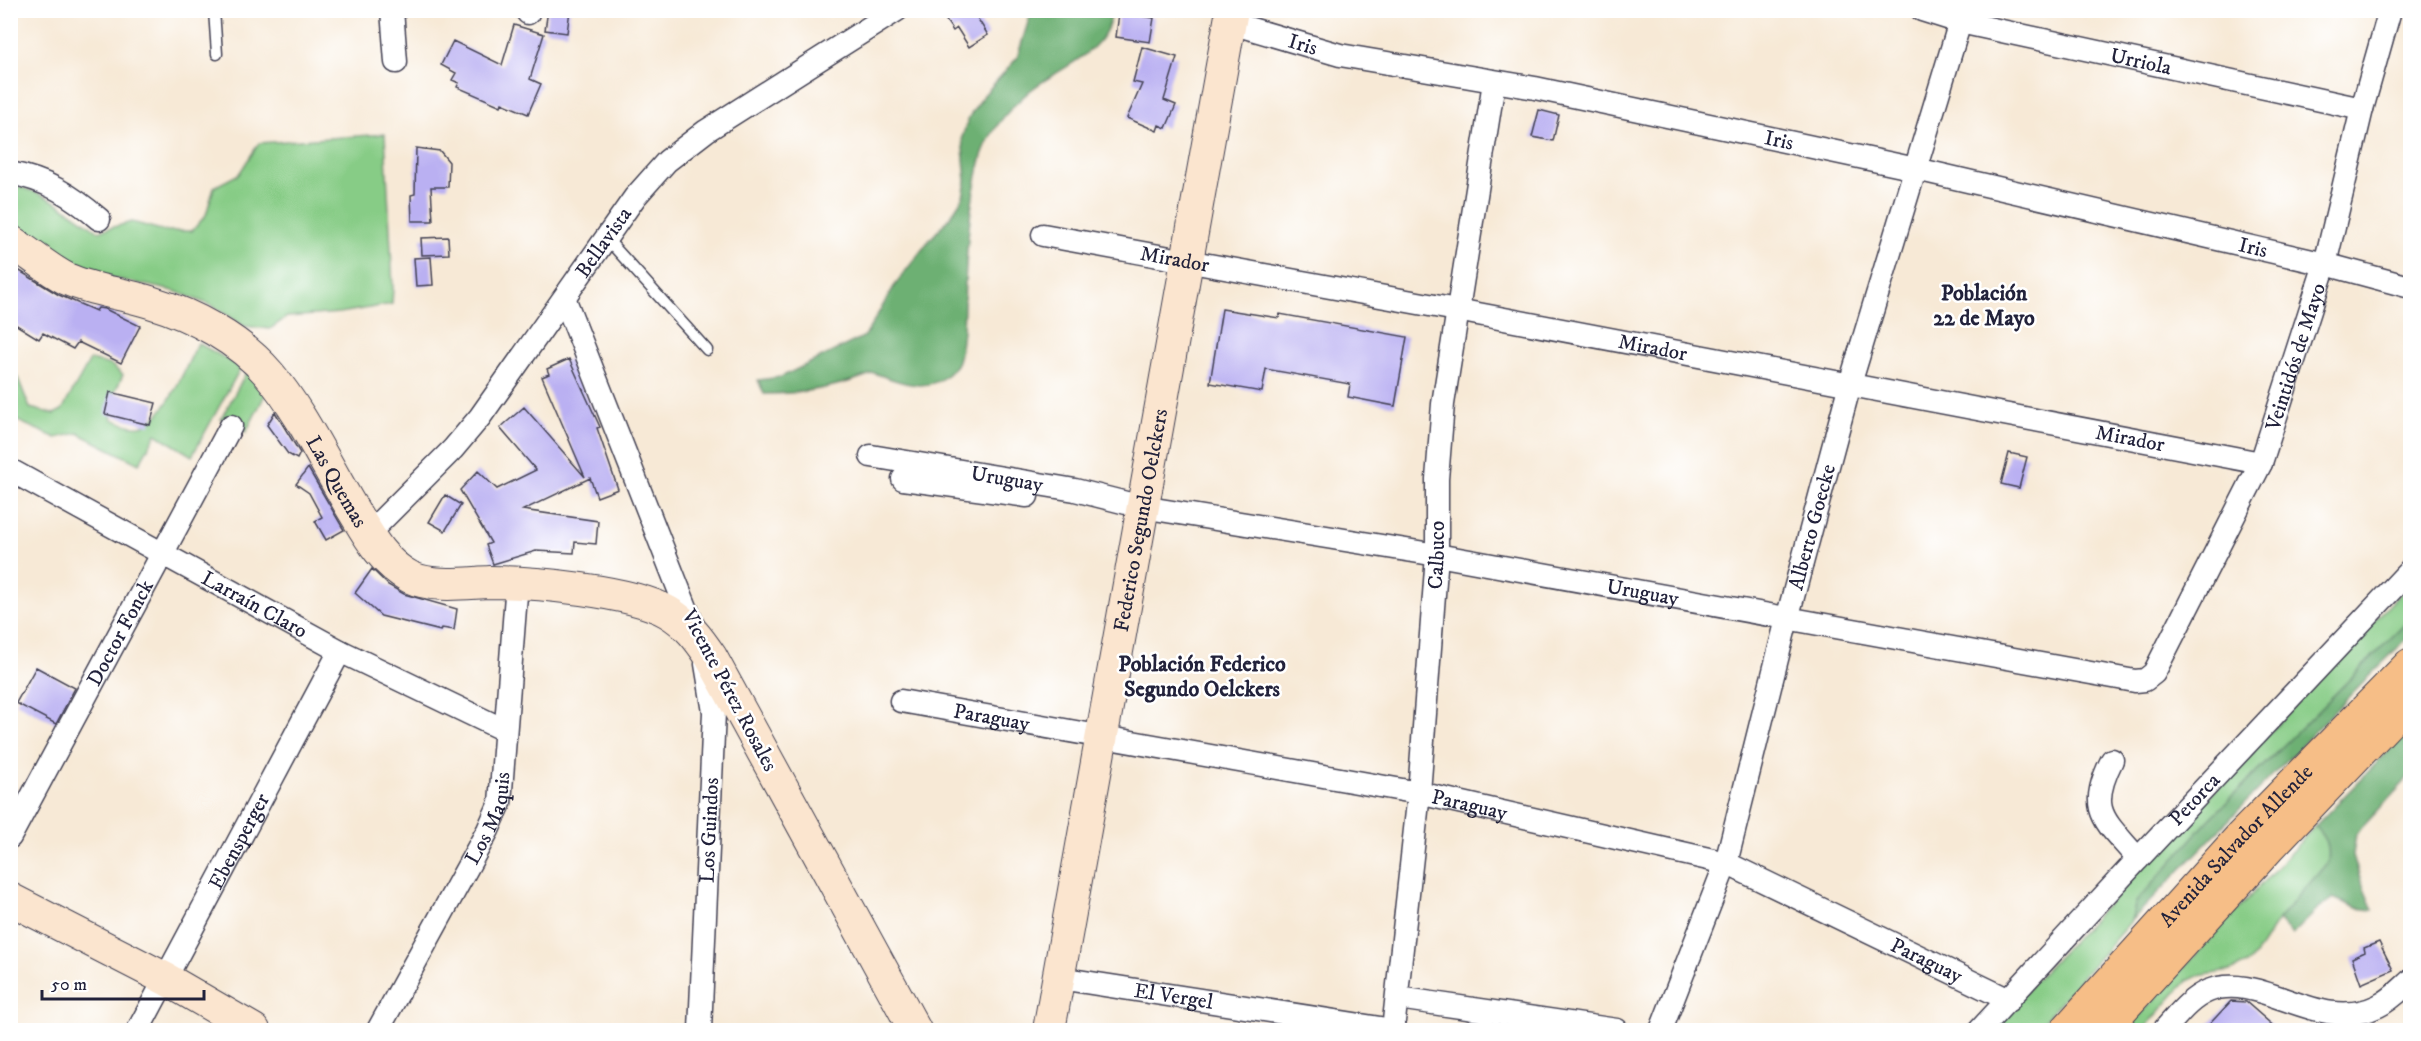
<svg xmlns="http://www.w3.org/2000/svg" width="2421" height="1041" font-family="'IM FELL DW Pica',serif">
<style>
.green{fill:#87cc86;stroke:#547760;stroke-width:1.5}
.forest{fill:#6db073;stroke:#486957;stroke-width:1.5}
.building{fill:#bab0f2}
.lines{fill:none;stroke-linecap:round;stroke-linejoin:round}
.service-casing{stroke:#424052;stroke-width:13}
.minor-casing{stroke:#424052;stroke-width:25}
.secondary-casing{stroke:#424052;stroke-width:34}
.trunk-casing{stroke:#424052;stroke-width:35}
.service{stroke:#fff;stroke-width:10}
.minor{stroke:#fff;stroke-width:22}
.secondary{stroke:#fbe5cf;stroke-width:32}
.trunk{stroke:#f6be87;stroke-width:33}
.labels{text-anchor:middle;stroke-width:5;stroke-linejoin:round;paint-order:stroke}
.street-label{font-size:21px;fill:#22223b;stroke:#fff}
.neighbourhood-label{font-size:22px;font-weight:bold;fill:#22223b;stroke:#fff}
</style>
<rect width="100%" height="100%" fill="#fff"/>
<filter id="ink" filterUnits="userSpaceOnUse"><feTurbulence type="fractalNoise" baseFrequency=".0167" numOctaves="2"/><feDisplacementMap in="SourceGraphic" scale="12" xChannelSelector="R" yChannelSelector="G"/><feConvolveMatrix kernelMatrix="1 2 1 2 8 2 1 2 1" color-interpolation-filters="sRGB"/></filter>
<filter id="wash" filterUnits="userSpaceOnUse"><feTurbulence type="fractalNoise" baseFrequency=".008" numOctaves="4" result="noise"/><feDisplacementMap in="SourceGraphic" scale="24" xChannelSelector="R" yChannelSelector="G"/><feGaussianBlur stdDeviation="1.35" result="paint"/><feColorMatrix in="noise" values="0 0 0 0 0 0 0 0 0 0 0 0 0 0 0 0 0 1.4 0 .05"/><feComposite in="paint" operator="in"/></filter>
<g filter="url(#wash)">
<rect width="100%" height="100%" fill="#f7e9d6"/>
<!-- green -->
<path class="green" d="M385 134 393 288 392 304 340 313 287 317 270 329 244 326 213 306 174 291 93 274 54 253 11 223 10 185C45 191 70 211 98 231L132 222 165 231H192L206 215 214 187 239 174 259 143Z
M198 343 241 367 192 456 156 434 139 464 78 433 56 438 11 418 10 376H17L30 408 54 414 62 410 90 360 111 365 123 375 108 407 112 419C120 422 132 428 140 426 166 421 186 365 198 343Z
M246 373H250L266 393 246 432 221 419Z
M2410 583V619L2208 821 2136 902 2131 921 2036 1030H1989Z
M2315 826C2327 838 2330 845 2328 862L2278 920 2250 963 2230 971 2198 976 2187 981 2143 1030H2126Z"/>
<!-- forest -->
<path class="forest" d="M1034 11H1112C1108 53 1060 67 1031 90 1008 109 987 133 980 163 970 202 967 244 965 284 963 310 965 336 958 361 956 367 948 374 943 378 923 393 894 380 874 373 839 387 801 394 764 394L758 380 781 377 865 336 895 285 927 243 950 217 963 197 966 181 962 137 969 117 984 95 1017 58 1029 19Z
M2410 619V636L2359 686 2131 921 2136 902 2208 821Z
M2410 729V776L2356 834 2353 855 2360 879 2373 910 2357 908 2333 898 2314 913 2292 935 2278 920 2328 862C2330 845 2327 838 2315 826Z"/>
<g id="blocks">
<!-- building -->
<path class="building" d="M548 10H570L567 33 545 30Z
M939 10H985L976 16 988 35 969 47 957 28 953 31Z
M1119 13 1154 18 1150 42 1116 37Z
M514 25 544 34 530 79 541 84 528 114 502 103 501 106 457 87 459 83 452 80 456 73 441 65 453 41 502 65Z
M1142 47 1177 57 1164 100 1176 105 1166 128 1159 125 1157 131 1127 118 1142 84 1133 82Z
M1539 110 1559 115 1553 141 1532 137Z
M416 148 440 151 449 162 448 187H431L433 221H412L411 195 415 194Z
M448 237 449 254 422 255 421 238Z
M431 257 433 285 416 286 414 258Z
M10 265 59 295 96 311 98 308 105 309 140 326 121 363 78 342 73 349 43 333 39 339 10 321Z
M1222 309 1279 318 1280 314 1407 337 1395 406 1348 397 1350 384 1266 369 1262 392 1210 383Z
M569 359 600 427 597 428 618 489 597 497 590 478 523 510 598 521 596 544 575 542 574 553 536 551 493 564 486 545 491 543 460 490 478 471 497 489 536 470 500 428 524 407 585 477 542 377 549 374 547 369Z
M110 392 156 403 150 425 105 414Z
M275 412 300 453 297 459 288 454 267 425Z
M2009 453 2027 457 2019 488 2001 484Z
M308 468 344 530 326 540 315 521 322 517 309 493 296 484Z
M445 495 461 505 445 531 429 522Z
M372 569 388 585 404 594 457 609 454 630 442 628 441 631 381 616 355 593Z
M36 667 75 688 56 724 16 703Z
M2379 942 2393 970 2361 984 2352 958 2365 952 2364 948Z
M2231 1001 2246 1002 2278 1030H2204Z"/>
</g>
</g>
<g filter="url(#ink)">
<use href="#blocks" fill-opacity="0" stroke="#424052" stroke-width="1.5"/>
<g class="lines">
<defs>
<path id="service" d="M214 10 217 54
M607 239 707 350"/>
<g id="minor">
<path d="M392 10 396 62"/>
<path id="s1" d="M1922 10 1960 22 2362 109"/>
<path d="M528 13V10"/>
<path id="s2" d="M1231 23 1340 55 1535 88 1916 169 2325 264 2410 287"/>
<path d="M10 173C47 180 71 195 99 219"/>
<path id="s3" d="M1043 235 1457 310 2261 463"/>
<path d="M565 300 696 633"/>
<path id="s4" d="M871 456 1075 490 1142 507 1437 555 2135 681 2145 680 2154 673 2261 463 2325 264 2362 109 2390 10"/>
<path id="s5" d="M10 470 340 651 504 730"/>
<path d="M903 479 1027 496"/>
<path id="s6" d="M368 534 453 449 480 417 635 197 667 161 706 131 897 10"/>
<path id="s7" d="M901 701 1419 793 1726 863 2009 1000"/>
<path d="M2112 760C2086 812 2105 820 2138 859"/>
<path id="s8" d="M10 837 231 426"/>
<path id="s9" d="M1059 978 1393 1030"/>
<path d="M1398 998 1617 1030"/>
<path id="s10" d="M138 1030 340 651"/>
<path id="s11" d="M378 1030 488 830 500 803 517 582"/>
<path id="s12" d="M700 1030 714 712 706 664"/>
<path id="s13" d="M1393 1030 1419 793 1437 555V479L1443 404 1494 82"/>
<path id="s14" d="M1661 1030 1726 863 1787 619 1850 384 1960 22"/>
<path id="s15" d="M1980 1030 2138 859 2410 570"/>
<path d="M2164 1030C2177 1016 2189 999 2208 991 2261 970 2318 1035 2378 1006 2391 1000 2400 990 2410 981"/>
</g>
<g id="secondary">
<path id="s16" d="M10 241C30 253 47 269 67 279 94 291 122 293 150 302 193 315 239 339 269 374 300 410 325 463 350 505 366 531 381 562 410 577 433 588 465 583 490 582 533 582 633 591 668 612 687 623 699 639 711 657L915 1030"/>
<path d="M10 899 166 979 254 1030"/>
<path id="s17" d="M1049 1030 1232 10"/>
</g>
<g id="trunk">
<path id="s18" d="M2067 1030 2242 836 2410 665"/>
<path d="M2102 1030 2269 847 2410 699"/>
</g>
</defs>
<!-- service casing -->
<use href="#service" class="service-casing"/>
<!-- minor casing -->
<use href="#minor" class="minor-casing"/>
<!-- secondary casing -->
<use href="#secondary" class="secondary-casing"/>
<!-- trunk casing -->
<use href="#trunk" class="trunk-casing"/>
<!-- service -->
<use href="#service" class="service"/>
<!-- minor -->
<use href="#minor" class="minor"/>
<!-- secondary -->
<use href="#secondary" class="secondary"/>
<!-- trunk -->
<use href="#trunk" class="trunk"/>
</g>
</g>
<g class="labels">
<!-- street labels -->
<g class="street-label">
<text dy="7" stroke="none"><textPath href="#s2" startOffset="75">Iris</textPath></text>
<text dy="7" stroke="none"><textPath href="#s1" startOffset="225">Urriola</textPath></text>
<text dy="7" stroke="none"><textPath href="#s2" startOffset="561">Iris</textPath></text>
<text dy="7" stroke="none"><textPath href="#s6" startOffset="376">Bellavista</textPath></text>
<text dy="7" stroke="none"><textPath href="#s2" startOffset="1047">Iris</textPath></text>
<text dy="7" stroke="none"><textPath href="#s3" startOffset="134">Mirador</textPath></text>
<text dy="7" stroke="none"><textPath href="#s3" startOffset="620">Mirador</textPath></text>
<text dy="7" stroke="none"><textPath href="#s4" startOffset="1653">Veintidós de Mayo</textPath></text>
<text dy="7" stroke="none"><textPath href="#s3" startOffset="1106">Mirador</textPath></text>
<text dy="7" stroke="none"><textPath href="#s4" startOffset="138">Uruguay</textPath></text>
<text dy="7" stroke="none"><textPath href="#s16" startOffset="423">Las Quemas</textPath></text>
<text dy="7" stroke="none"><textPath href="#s17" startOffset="518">Federico Segundo Oelckers</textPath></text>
<text dy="7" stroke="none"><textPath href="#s14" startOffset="526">Alberto Goecke</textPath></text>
<text dy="7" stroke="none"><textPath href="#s13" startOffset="477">Calbuco</textPath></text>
<text dy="7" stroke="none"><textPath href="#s4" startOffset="784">Uruguay</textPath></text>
<text dy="7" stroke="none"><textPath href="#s5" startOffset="279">Larraín Claro</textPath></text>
<text dy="7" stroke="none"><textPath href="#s8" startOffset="232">Doctor Fonck</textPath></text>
<text transform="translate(730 690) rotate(62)" y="7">Vicente Pérez Rosales</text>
<text dy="7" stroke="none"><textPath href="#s7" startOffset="92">Paraguay</textPath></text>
<text dy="7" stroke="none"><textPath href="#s15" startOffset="315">Petorca</textPath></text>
<text dy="7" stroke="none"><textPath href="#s7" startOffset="578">Paraguay</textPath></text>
<text dy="7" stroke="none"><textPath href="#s11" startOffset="240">Los Maquis</textPath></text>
<text dy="7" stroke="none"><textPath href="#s12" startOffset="200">Los Guindos</textPath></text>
<text dy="7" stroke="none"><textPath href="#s10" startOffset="214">Ebensperger</textPath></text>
<text dy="7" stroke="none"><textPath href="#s18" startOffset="250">Avenida Salvador Allende</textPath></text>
<text dy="7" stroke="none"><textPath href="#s7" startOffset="1064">Paraguay</textPath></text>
<text dy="7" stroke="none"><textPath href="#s9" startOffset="116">El Vergel</textPath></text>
</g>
<!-- neighbourhood labels -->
<g class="neighbourhood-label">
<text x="1984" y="300">Población<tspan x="1984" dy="25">22 de Mayo</tspan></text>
<text x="1202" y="671">Población Federico<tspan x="1202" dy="25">Segundo Oelckers</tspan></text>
</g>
</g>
<!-- margin -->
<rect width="2421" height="1041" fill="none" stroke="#fff" stroke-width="36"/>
<!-- scale -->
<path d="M42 990v9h162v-9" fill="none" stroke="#22223b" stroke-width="3"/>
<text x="51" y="990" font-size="18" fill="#22223b" stroke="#ffffff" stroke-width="4.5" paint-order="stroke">50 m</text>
</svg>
